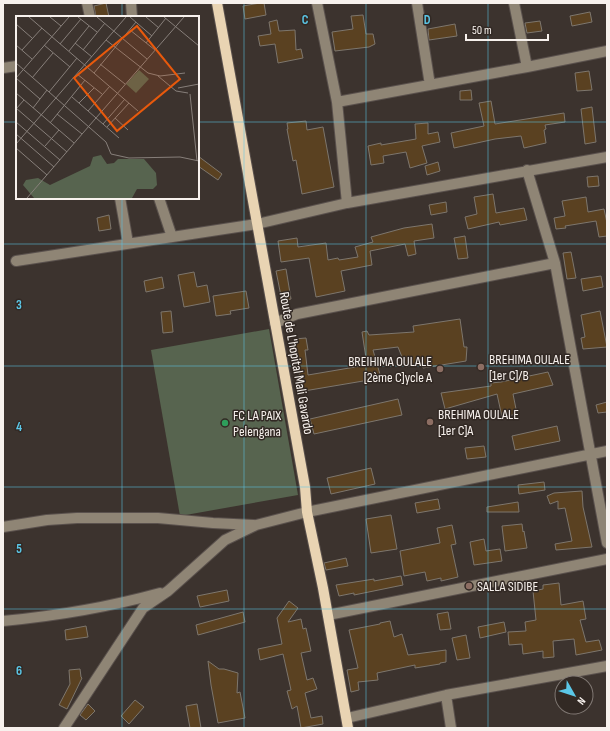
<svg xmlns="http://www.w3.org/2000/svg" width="610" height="731" font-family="'Sofia Sans Condensed',sans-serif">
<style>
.green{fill:#57644f}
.building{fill:#5a4121;stroke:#7d766d}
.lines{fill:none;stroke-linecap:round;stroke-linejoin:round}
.minor-casing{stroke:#5a514d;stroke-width:12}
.major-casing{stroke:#5a514d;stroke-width:12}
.minor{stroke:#8f8575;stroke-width:10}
.major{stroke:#e9d4b3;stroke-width:10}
.grid{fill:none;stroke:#5bc7e7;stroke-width:1;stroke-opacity:0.55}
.education-dot{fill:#8d6e63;stroke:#322924;stroke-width:1.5}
.leisure-dot{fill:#2e9e5b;stroke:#322924;stroke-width:1.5}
.labels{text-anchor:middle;stroke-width:3;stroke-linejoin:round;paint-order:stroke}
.poi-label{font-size:14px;fill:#f7f1ed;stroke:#322924;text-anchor:start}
.street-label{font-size:14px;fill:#f7f1ed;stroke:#322924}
.inset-road{fill:none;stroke:#877f7a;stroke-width:1}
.view{fill:#e8590c;fill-opacity:0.15;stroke:#e8590c;stroke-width:2}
.inset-edge{fill:none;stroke:#f7f1ed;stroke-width:2}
.grid-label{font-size:13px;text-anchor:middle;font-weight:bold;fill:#5bc7e7;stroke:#322924;stroke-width:3;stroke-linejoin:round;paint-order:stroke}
</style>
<rect width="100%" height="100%" fill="#3c332e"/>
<!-- green -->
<path class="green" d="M269 329 298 495 180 516 151 350Z"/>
<!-- building -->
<path class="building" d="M106 3 109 17H96L94 6Z
M260 3H264L266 15 245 19 243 6Z
M590 12 592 22 572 26 570 16Z
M363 15 366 34H373L375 44 369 47 335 51 332 32 353 29 351 16Z
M277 20 279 31 295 30 296 50 301 49 303 58 278 63 275 44 260 46 258 36 271 34 269 22Z
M540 21 542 31 527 33 525 23Z
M455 24 457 36 429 40 428 29Z
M589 71 592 90 577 91 575 73Z
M471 90 472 100H460V91Z
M491 101 495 124 564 113 565 122 545 125 546 129 544 130 546 143 524 148 521 136 495 139 454 148 451 133 484 126 479 103Z
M592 107 596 142 585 144 581 109Z
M306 121 307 130 323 127 334 187 302 194 296 160 293 161 287 129H288L287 123Z
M428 123V134L438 132 440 142 422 146 427 163 410 168 406 152 383 156 384 163 371 165 368 146 381 143V145L416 139 415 124Z
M198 156 222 174 218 180 198 166Z
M438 162 440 171 427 175 425 166Z
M598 176 599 186 588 187 587 177Z
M493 194 496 213 524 208 527 220 500 225 499 222 468 229 465 217 477 214 474 197Z
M586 197 588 212 604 209 607 223V236L599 237 596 221 565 226 566 228 556 229 554 218 565 216 562 201Z
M446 202 447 212 431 215 429 205Z
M109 215 111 229 99 231 97 218Z
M432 224 434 238 414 241 416 254 408 256 405 244 370 251 372 265 341 271 345 291 316 297 309 258 281 262 278 241 297 238 298 247 326 243 328 260 338 258 339 260 358 257 355 247 373 242 371 237 404 228Z
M465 236 468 258 458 259 454 238Z
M571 252 576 278 567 279 563 253Z
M286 269 291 299 282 301 276 271Z
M194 272 197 287 207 285 210 302 184 307 178 275Z
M601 276 603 287 583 291 581 279Z
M162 277 164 288 146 292 144 281Z
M246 291 249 308 230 311 231 314 216 316 213 296Z
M171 311 173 332 163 333 161 312Z
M600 311 607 347 583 349 581 338 585 337 581 315Z
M460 319 464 347H467L466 361 423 368 422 362 406 367 398 347 373 350 381 378 304 391 300 379 294 339 306 338 308 350H305L308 375 367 365 362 332 367 331 369 335 414 332 413 326Z
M548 372 553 385 513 394 517 414 502 417 497 394 445 409 441 393 491 386V383L501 382Z
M398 399 402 415 314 434 310 419Z
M607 402V412L598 413 596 405Z
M557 426 560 441 515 450 512 436Z
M484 446 486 457 467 459 465 448Z
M371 468 375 484 331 494 327 478Z
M544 482 545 490 519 494 518 485Z
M582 491 583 507 592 547 556 550 555 544 572 541 565 508 558 509V501L550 504 547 496 554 493Z
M438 499 440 509 417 513 415 503Z
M518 502 519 512H487V507Z
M391 515 397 549 371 553 366 519Z
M522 524 523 532 524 531 527 548 505 551 502 526Z
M452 525 456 544 451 545 458 577 441 581V578L427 581 425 572 404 576 400 551 440 543 437 528Z
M484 539 486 551 500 549 502 561 474 565 470 542Z
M346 558 348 566 326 570 324 563Z
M401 576 403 585 354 595V593L339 596 336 585 374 579V581Z
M559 583 561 605 583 601 586 619 580 620 586 642 599 640 602 650 576 655 574 639 553 641 554 657 543 658V651L523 654 522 644 509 645 508 632 526 631 525 622 536 620 533 591 543 589V585Z
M227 590 229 601 200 607 197 596Z
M289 601 298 608 288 622 301 619 303 629 306 628 311 651 301 653 307 680 313 678 317 689 305 693 311 718 322 716 323 724 301 728 297 706 292 709 287 691 291 690 283 654 260 660 258 649 282 644 277 618Z
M243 612 245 622 198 635 196 625Z
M448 612 451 629 440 630 437 614Z
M390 621 394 637 402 634 408 655 446 650V662L440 663V664L415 668V665L377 673 378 680 358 682 359 690 351 692 347 670 358 668 349 630 380 624V623Z
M504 622 506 632 480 638 478 627Z
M86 626 88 637 66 640 65 630Z
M466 635 470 658 457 660 452 638Z
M208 661 219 669H224L238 673 237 693 240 692 245 718 218 723 211 685Z
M80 669 81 677 82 678 67 709 59 705 70 684 69 670Z
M135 700 144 707 129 724 121 716Z
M88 704 95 711 86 720 80 715Z
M197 704 201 728H190L186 706Z"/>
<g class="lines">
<defs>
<path id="minor" d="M87 3 90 17
M131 3 132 17
M317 3 337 102 347 203
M417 3 430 85
M514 3 527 67
M3 68 17 66
M337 102 527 67 607 51
M527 170 555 263 607 543
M120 198 128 243
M159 198 172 237
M16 261 257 224 347 203 607 157
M275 323 297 314 555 263
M3 527 47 520 77 518H158L213 523 254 525
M328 615 607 559
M3 621C56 616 109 607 160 593
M446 695 451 728
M347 718 446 695 607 666
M64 728 143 608 168 591 225 540 256 525 307 512 607 451"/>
<path id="major" d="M217 3 305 487 307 512 323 588 348 728"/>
</defs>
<!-- minor casing -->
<use href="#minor" class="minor-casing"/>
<!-- major casing -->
<use href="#major" class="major-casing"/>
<!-- minor -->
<use href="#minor" class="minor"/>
<!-- major -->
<use href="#major" class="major"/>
</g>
<!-- grid -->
<path class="grid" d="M122 3V17M244 3V728M366 3V728M488 3V728M3 122H17M198 122H607M122 198V728M3 244H607M3 366H607M3 487H607M3 609H607"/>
<!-- markers -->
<g class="education-dot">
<circle cx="481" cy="367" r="4"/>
<circle cx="440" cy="369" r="4"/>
<circle cx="430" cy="422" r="4"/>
<circle cx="469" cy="586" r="4"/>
</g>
<circle class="leisure-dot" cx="225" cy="423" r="4"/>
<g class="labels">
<!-- poi labels -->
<g class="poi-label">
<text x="489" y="364">BREHIMA OULALE<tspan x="489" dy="16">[1er C]/B</tspan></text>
<text x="432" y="366" text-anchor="end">BREIHIMA OULALE<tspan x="432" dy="16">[2ème C]ycle A</tspan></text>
<text x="438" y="419">BREHIMA OULALE<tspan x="438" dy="16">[1er C]A</tspan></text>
<text x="233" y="420">FC LA PAIX<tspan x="233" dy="16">Pelengana</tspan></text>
<text x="477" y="591">SALLA SIDIBE</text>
</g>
<!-- street labels -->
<g class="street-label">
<text transform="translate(297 363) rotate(80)" y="5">Route de L'hopital Mali Gavardo</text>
</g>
</g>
<!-- overview -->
<g transform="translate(16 16)">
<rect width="183" height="183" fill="#3c332e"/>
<path d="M123 54 133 63 120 77 110 68ZM85 139 91 148 98 147 102 143H128L140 157 141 169 137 173H121L116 182H18L7 169 10 164 22 162 34 169 74 150 77 141Z" fill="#57644f"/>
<path class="inset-road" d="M13 1 122 95M34 1 45 10M62 1 81 16M81 1 131 43M114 1 136 20M130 1 143 12M148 1 183 30M0 8 16 22M114 14 139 34M90 24 132 57 144 60 169 57M59 27 76 41M130 27 150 2M44 28 65 3M0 29 16 43M28 29 54 51M6 34 26 12M67 34 89 7M53 35 73 10M0 47 90 126 95 138 113 142 164 141 183 145M84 48 109 68M78 57 120 6M61 58 86 78M142 60 160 75 172 77M0 62 53 1M0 62 24 83M16 62 37 37M162 72 183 68M33 76 61 42M0 77 58 127M174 78 181 145M56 81 103 122M63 87 78 72M0 92 51 136M17 92 31 74M0 93 8 84M72 95 94 70M41 98 66 118M99 102 112 114M0 106 44 144M34 107 69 64M87 108 109 83M73 110 168 1M91 111 113 87M0 118 38 151M0 128 110 1M29 130 43 114M0 132 31 159M11 182 73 110"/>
<path class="view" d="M121 10 164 63 101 115 58 62Z"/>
<rect width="183" height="183" class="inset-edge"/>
</g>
<g class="grid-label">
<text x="305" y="24">C</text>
<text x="427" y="24">D</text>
<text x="19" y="309">3</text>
<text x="19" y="431">4</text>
<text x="19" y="553">5</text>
<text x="19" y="675">6</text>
</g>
<!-- border -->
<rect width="610" height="731" fill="none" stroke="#f7f1ed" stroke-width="8"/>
<!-- north arrow -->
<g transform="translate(574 695) rotate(129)"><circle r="19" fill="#322924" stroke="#817974"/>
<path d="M0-3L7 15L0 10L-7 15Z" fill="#5bc7e7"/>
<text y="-6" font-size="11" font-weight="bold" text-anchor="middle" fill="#f7f1ed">N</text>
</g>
<!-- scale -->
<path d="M466 34v6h82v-6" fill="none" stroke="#f7f1ed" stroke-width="2"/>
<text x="472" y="34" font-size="12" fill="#f7f1ed" stroke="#322924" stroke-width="3" paint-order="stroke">50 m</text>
</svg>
